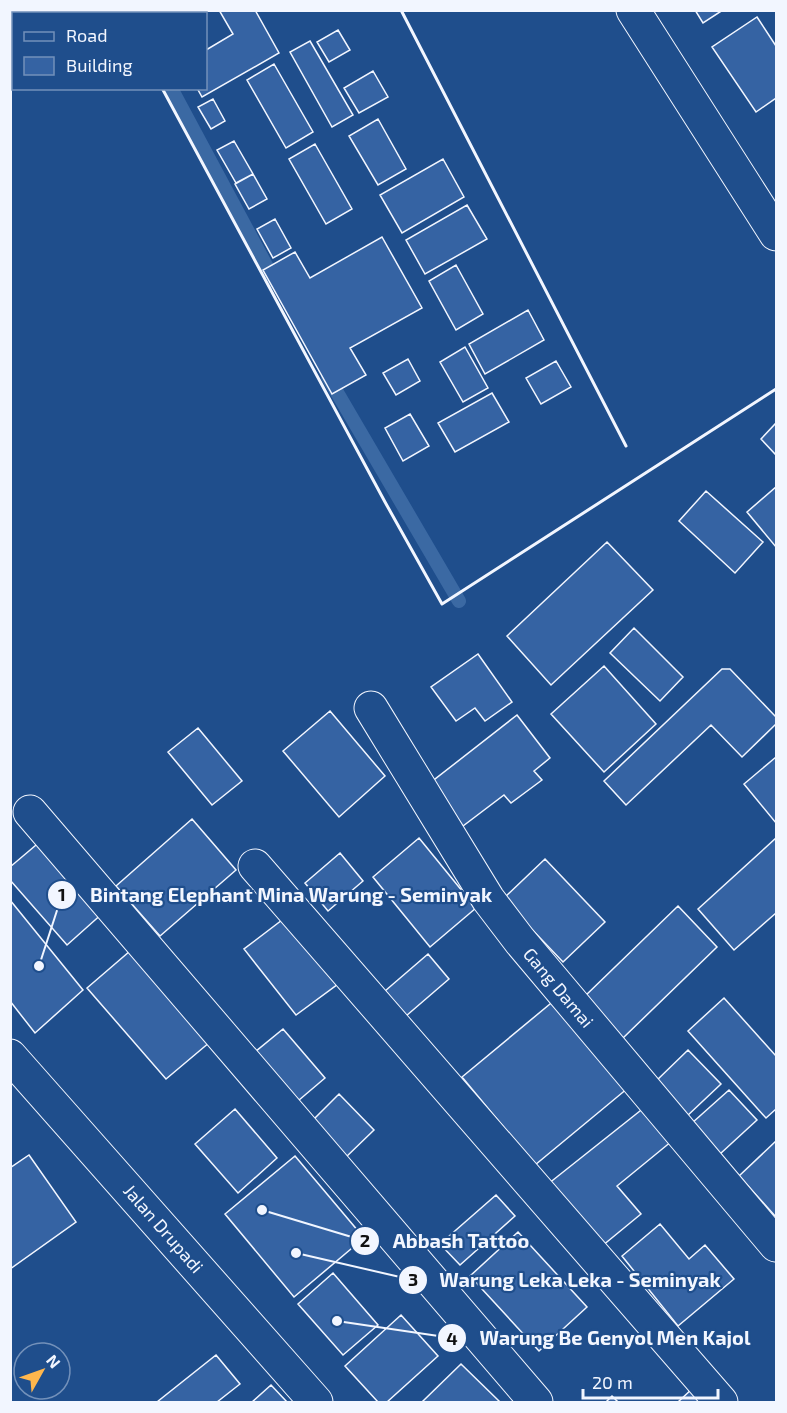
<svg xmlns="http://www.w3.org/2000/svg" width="787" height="1413" font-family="'Exo 2',sans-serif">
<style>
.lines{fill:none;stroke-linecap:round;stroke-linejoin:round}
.stream{stroke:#3b69a3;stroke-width:14}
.building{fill:#3563a3;stroke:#f2f6ff;stroke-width:1.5}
.minor-casing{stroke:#f2f6ff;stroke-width:35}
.minor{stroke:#1f4e8c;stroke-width:33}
.wall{stroke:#f2f6ff;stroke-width:3}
.labels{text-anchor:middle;stroke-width:4.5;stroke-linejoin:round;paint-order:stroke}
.street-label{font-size:18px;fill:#f2f6ff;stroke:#1f4e8c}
.leader{fill:none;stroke:#f2f6ff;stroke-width:2}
.callout-dot{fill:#f2f6ff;stroke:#1f4e8c;stroke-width:2}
.mark-label{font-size:18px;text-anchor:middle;font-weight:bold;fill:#111}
.callout-label{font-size:20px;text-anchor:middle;font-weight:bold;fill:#f2f6ff;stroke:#1f4e8c;stroke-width:4.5;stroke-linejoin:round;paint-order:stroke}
</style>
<rect width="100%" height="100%" fill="#1f4e8c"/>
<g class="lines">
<!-- stream -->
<path class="stream" d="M129 10 130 14
M171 88 275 282
M328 377 459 601"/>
</g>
<!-- building -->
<path class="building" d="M219 10H255L279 53 202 97 197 88H206V50L233 34Z
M695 10H723L703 23Z
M757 17 776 46V98L756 112 712 47Z
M338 30 350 50 329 62 317 42Z
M310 41 353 115 332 127 290 52Z
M274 64 313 132 286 148 247 80Z
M373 71 388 97 359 113 344 88Z
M213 99 225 121 211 129 198 107Z
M378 119 406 169 378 185 349 136Z
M234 141 253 174 236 183 217 150Z
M315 144 352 209 326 224 289 159Z
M443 159 464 197 402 233 380 195Z
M253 174 267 199 249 209 235 184Z
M467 205 487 239 425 274 406 240Z
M275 219 291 248 273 258 257 229Z
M382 237 422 308 350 348 366 375 332 394 263 270 295 252 310 278Z
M456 265 483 314 456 330 429 281Z
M528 310 544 340 485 374 469 344Z
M465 347 488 388 463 402 440 362Z
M408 359 420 381 396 395 383 373Z
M556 361 571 387 541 404 526 378Z
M492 393 509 422 455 452 438 423Z
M410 414 429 446 403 461 385 428Z
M776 423V455L761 439Z
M776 487V547L747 512Z
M706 491 763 542 735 573 679 521Z
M607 542 653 590 551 685 507 636Z
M634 628 683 677 660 701 610 653Z
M478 654 512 702 485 721 475 708 456 721 431 687Z
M604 666 656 724 604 772 551 714Z
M722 669H730L776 717V724L742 757 711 725 626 805 604 781Z
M330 711 385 776 339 817 283 751Z
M517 715 550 758 534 771 542 780 511 803 504 795 463 826 430 783Z
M198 728 242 781 212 805 168 752Z
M776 757V823L744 784Z
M192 819 236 870 160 936 116 886Z
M419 838 476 908 430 947 373 877Z
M776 838V913L734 950 698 909Z
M42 840 104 912 67 945 10 880V867Z
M340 853 363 881 328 911 305 883Z
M545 859 605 922 563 962 503 899Z
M10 900 83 990 35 1033 10 1001Z
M678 906 717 947 623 1038 583 998Z
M286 917 338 984 296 1015 244 949Z
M130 951 210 1042 166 1079 87 988Z
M428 954 449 979 406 1016 385 991Z
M724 998 776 1056V1109L766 1118 688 1031Z
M556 999 628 1088 535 1165 462 1077Z
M283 1029 325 1078 292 1106 250 1056Z
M688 1050 721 1084 686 1117 654 1083Z
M729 1090 757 1120 720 1154 692 1123Z
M339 1094 374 1130 344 1159 310 1123Z
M645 1107 672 1141 617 1186 641 1214 602 1246 548 1184Z
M235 1109 277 1158 238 1193 195 1144Z
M776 1141V1217L739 1176Z
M29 1155 76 1222 10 1269V1168Z
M295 1156 364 1238 294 1297 225 1214Z
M496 1195 515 1216 460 1265 440 1244Z
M660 1224 689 1259 705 1245 734 1279 678 1326 622 1256Z
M518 1232 587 1307 539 1351 470 1276Z
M333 1273 378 1325 343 1355 298 1304Z
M401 1315 438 1356 387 1402H378L345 1366Z
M216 1355 240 1384 217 1402H157Z
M461 1364 500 1402H422Z
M271 1385 287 1402H252Z
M693 1388 707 1402H678Z
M612 1396 618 1402H606Z"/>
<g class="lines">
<defs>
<path id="minor" d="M633 10 776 234
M371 708 488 899 520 941 776 1245
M30 812 536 1402
M255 866 721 1402
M10 1056 316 1402"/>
</defs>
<!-- minor casing -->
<use href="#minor" class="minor-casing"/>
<!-- minor -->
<use href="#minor" class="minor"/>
<!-- wall -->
<path class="wall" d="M401 10 626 446
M182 14 186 10
M162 88 385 502 442 604 776 389"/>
</g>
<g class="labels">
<!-- street labels -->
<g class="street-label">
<text transform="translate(558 988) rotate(50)" y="6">Gang Damai</text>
<text transform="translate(163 1229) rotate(49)" y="6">Jalan Drupadi</text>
</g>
</g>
<!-- callouts -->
<path class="leader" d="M39 966L62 895M262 1210L365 1241M296 1253L413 1280M337 1321L452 1338"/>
<g class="callout-dot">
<circle cx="39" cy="966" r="6"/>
<circle cx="262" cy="1210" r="6"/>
<circle cx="296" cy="1253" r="6"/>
<circle cx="337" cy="1321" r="6"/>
<circle cx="62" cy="895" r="15"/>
<circle cx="365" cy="1241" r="15"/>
<circle cx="413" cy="1280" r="15"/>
<circle cx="452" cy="1338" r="15"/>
</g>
<g class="mark-label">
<text x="62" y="901">1</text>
<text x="365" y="1247">2</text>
<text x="413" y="1286">3</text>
<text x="452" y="1345">4</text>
</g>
<g class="callout-label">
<text x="291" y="902">Bintang Elephant Mina Warung - Seminyak</text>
<text x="461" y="1248">Abbash Tattoo</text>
<text x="580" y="1287">Warung Leka Leka - Seminyak</text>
<text x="615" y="1345">Warung Be Genyol Men Kajol</text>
</g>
<!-- border -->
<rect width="787" height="1413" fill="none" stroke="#f2f6ff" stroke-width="24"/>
<!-- legend -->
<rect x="12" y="12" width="195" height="78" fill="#1f4e8c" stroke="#7391ba" stroke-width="1.5"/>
<rect x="24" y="32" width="30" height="9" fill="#1f4e8c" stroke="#7391ba" stroke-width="1.5"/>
<text x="66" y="42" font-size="18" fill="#f2f6ff">Road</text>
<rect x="24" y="57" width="30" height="18" fill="#3563a3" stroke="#7391ba" stroke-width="1.5"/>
<text x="66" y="72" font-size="18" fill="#f2f6ff">Building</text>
<!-- north arrow -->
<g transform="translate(42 1371) rotate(50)"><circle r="28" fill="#1f4e8c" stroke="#7391ba" stroke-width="1.5"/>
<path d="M0-4.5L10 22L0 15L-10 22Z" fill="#ffb74d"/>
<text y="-9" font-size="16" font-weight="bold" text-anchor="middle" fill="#f2f6ff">N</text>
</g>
<!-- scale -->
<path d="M583 1389v9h135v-9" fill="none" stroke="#f2f6ff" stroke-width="3"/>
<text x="592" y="1389" font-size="18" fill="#f2f6ff" stroke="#1f4e8c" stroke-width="4.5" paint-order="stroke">20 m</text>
</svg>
